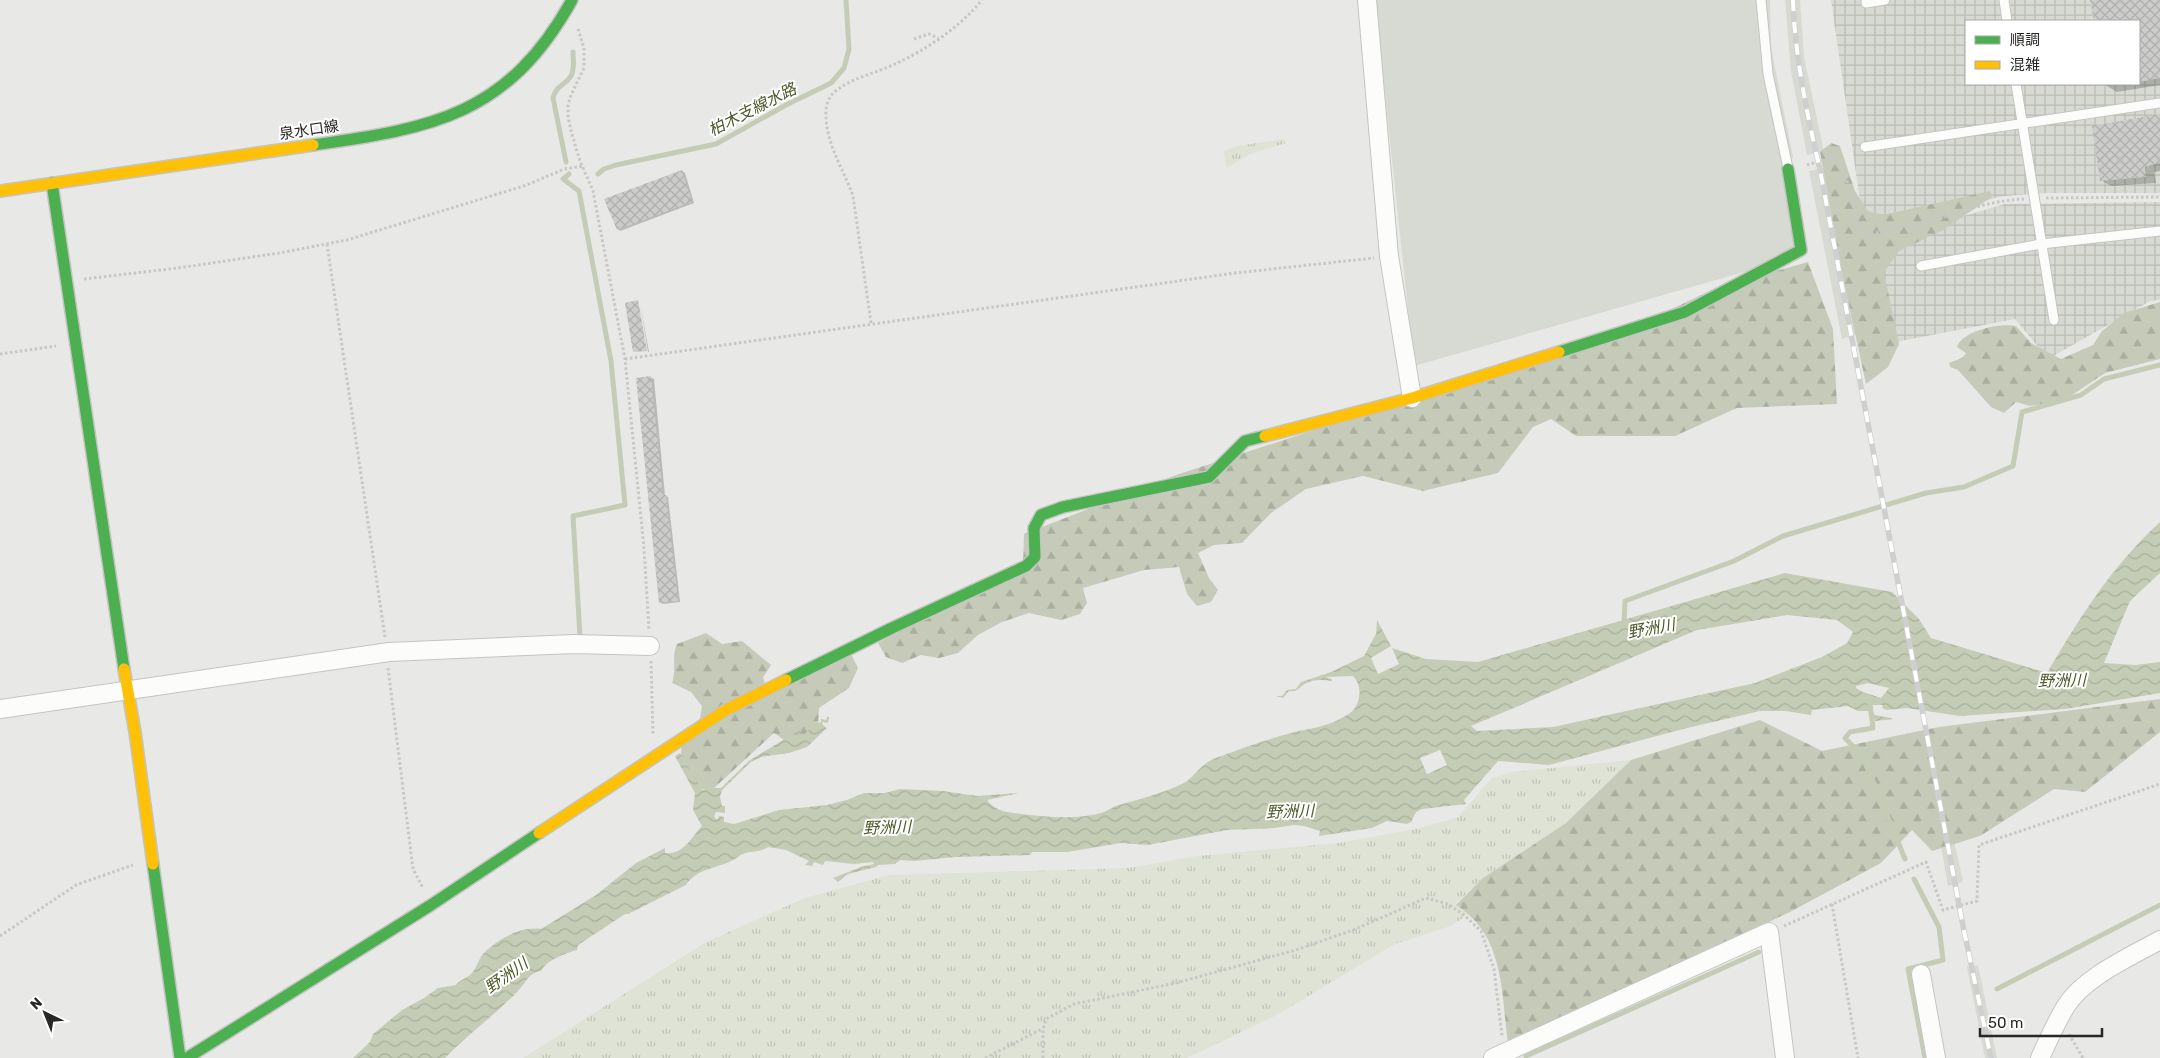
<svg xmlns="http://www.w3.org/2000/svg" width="2160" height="1058" font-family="Rubik,'Noto Sans JP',sans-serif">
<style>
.built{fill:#d7dad2}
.industrial{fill:url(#industrial-grid);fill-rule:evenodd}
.grass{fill:url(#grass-tufts)}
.forest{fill:url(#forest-firs)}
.water{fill:url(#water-waves);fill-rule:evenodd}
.shadow{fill:#0003}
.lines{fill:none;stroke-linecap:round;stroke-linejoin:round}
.stream{stroke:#c5ccb6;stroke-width:5}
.building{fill:url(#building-cross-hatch)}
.lane-casing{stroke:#c4c5c3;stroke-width:11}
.street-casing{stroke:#c4c5c3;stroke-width:20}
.fast-casing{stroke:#c4c5c3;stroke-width:14}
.slow-casing{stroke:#c4c5c3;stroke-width:14}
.path{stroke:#c7c7c6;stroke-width:3;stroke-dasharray:2.5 2.5;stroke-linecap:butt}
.lane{stroke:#fcfcfb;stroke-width:9}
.street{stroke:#fcfcfb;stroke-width:18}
.fast{stroke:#4caf50;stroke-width:11}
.slow{stroke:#ffc107;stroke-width:11}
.rail-casing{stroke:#cecfce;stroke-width:5.5}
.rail{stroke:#fff;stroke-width:4;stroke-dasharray:11;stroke-linecap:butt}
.labels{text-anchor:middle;stroke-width:4;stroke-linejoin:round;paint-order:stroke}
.street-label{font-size:15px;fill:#272725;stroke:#fff}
.water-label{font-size:16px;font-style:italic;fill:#4d5929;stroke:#fff}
</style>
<defs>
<pattern id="industrial-grid" width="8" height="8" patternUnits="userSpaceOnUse" patternTransform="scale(1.25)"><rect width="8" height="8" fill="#d7dad2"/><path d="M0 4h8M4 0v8" fill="none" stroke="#b9bbb4"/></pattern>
<pattern id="grass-tufts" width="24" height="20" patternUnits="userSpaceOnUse" patternTransform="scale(1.25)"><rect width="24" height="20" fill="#dfe3d5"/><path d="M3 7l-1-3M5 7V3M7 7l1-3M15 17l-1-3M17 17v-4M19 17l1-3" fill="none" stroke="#bfc3b7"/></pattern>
<pattern id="forest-firs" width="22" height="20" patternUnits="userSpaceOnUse" patternTransform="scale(1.25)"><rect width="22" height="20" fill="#c6cbb9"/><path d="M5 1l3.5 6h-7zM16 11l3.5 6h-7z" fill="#aaae9f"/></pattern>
<pattern id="water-waves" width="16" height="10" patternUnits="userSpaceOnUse" patternTransform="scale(1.25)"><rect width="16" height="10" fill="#c5ccb6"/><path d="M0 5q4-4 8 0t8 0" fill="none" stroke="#a9af9c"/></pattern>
<pattern id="building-cross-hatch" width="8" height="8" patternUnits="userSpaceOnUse" patternTransform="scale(1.25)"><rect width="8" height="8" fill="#cccccb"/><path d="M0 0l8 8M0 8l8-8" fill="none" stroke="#afafae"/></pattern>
</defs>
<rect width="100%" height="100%" fill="#e8e9e6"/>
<!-- built -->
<path class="built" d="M1375 0H1770L1771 47 1793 157 1782 159 1797 257 1414 366Z
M1785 0H1800L1804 57 1824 152 1807 155 1791 71Z
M1828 167 1858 334 1842 339 1809 171Z
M1947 808 1963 882 1948 886 1935 812Z
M1978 965 1997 1058H1985L1967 967Z"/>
<!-- industrial -->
<path class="industrial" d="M1831 0H2160V193H2046L2004 196 1864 229ZM1966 21H2139V84H1966Z
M2160 202V300L2150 301 2048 359 2015 319 1880 345 1863 242 1918 229 2005 204Z"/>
<!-- grass -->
<path class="grass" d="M1284 139 1286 143 1250 154 1227 168 1223 151 1237 146Z
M1631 760 1566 823 1483 878 1456 904 1470 913 1451 926 1395 944 1277 1015 1187 1058H523L706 942 805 898 889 875 1127 868 1197 856 1338 843 1416 829 1458 817 1492 778 1511 772Z"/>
<!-- forest -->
<path class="forest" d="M1831 143 1840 146 1855 191 1868 211 1883 215 1990 191 1992 197 1943 230 1899 251 1884 272 1899 344 1888 367 1866 384 1843 277 1820 152Z
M1808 262 1833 329 1837 404 1737 408 1675 436H1576L1551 419 1533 427 1498 473 1423 491 1363 476 1306 489 1271 513 1242 543 1214 545 1198 553 1209 578 1218 590 1211 602 1197 606 1187 594 1179 567 1144 570 1083 588 1087 603 1080 614 1061 620 1029 613 1002 622 978 635 958 653 939 658 921 655 902 663 886 657 878 643 1023 566 1024 534 1176 475 1640 324 1716 288Z
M2160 302V359L2105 373 2072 395 2048 403 2030 406 2016 402 2004 413 1991 407 1958 370 1950 367 1949 363 1962 358 1966 353 1957 347C1963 330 2001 323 2016 326L2031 343 2061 359 2093 345 2102 331 2124 313Z
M706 633 722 644 742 641 771 665 763 677 765 684 850 652 858 668 849 688 819 708 818 727 791 745 774 733 713 789H697L690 772 680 766 682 741 698 730 702 706 691 692 672 683C677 669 671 657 677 644Z
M2160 699V732L2085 792 2054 789 1980 836 1932 851 1912 830 1881 863 1790 912 1508 1044C1501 992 1505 936 1456 905L1483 878 1566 823 1631 760 1760 720 1822 751 1939 727Z"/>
<!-- water -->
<path class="water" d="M2160 522V573L2130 601 2104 663 2135 665 2160 662V693L2065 709 1960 716 1907 708 1886 710 1882 708 1883 705H1872L1871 709 1875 715 1894 719 1875 721 1872 711H1858L1848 706 1812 710 1811 715 1785 711H1760L1683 729 1549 765 1498 761 1464 800 1466 804 1422 809 1416 812 1411 822 1407 824 1387 821 1372 828 1319 836 1320 831 1304 826 1293 825 1275 828 1227 830 1148 845 1121 843 1067 852H1032L1030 855 956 857 914 861 900 860 895 864 878 865 876 867 848 874 838 882 833 878 861 867 874 864 873 862 854 864 825 861 823 865 814 862 812 866 805 865 809 861 786 850 768 847C761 852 753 851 745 853 740 854 739 857 735 859 718 869 698 867 686 885L628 914H625L578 945 577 950C564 954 548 959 541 971 528 973 526 983 518 991 495 1015 468 1034 445 1058H353L370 1042 373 1034 402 1010 424 998 438 988 456 985C460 980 466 978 471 974 477 968 478 960 483 954 497 939 521 926 541 929L596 895 636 863 665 848V853C684 855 691 837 702 826L693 810 695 793 675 756 680 753 702 790 709 788H721L750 760 800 730V736H803L813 725 821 722V719L826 720 828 716 829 718 828 723 822 722 823 725 827 728 807 747 789 753 761 757 751 762 722 790 720 797 722 806H725V813L716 812 714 816 717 820 719 816 724 817V822L734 824 779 810 827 805 847 800 864 793H885L900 789 943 791 977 796 1019 793 987 800C996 812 1007 812 1021 814 1048 817 1075 820 1101 813 1108 811 1112 807 1119 805 1140 799 1164 793 1184 783 1192 779 1200 765 1213 759 1240 749 1267 739 1295 732 1313 728 1334 725 1350 713 1361 705 1363 686 1353 676L1325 677 1332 679V681C1323 680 1315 679 1307 683 1299 686 1298 693 1289 691L1283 698 1276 696H1282L1287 690 1296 689 1301 682 1331 672 1364 656 1376 634 1377 620 1391 646 1371 658 1378 674 1399 664 1392 648 1426 659 1478 662 1785 573 1892 592 1919 619 1931 638 2047 673C2080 617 2112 566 2160 522ZM1787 615 1837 620 1853 632 1847 643 1822 657 1755 683 1553 727 1477 731 1471 726 1697 630ZM1868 683 1889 688 1881 698 1863 692 1856 688V686ZM1440 750 1447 765 1427 774 1420 758Z"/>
<!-- shadow -->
<path class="shadow" d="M2092 0H2160V85L2117 92 2107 86 2106 84H2139V21H2095Z
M2160 116V171L2154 172 2156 183 2111 186 2101 180Z
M682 171 685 173 694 203 620 231 618 229Z
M640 303 649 352H648Z
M651 378 654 379 665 496 668 497 680 602 663 604 660 602Z"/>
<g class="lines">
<!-- stream -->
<path class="stream" d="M566 162 553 98C557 84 565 86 571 76 575 69 573 60 573 52
M569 174 563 179 579 191 611 361 625 505 573 516 580 637H583
M598 174 604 169 616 165 716 144 786 105 831 83 844 68 849 49 846 0
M1624 625 1625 601 1734 561 1783 536 1926 493 1964 487 2013 466 2022 412 2081 395 2104 379 2160 365
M1870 704 1873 728 1850 732 1845 738 1863 757 1905 859
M1914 879 1939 927 1943 960 1908 969 1925 1058
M1997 989 2160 905
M1526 1056 1759 952"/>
</g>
<!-- building -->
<path class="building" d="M2090 0H2160V78L2139 82V21H2094Z
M2160 114V163L2145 167 2146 177 2100 181 2092 126Z
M682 170 692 202 617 230 604 199Z
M638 300 647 351 633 352 625 303Z
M651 376 663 495H666L678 601 659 603 636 378Z"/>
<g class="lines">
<defs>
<path id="lane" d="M1761 0 1768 74 1788 168
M1866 0V3L1885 0
M2004 0 2007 21
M2016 84 2054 320
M1865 147 2160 103
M1921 266 2041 244 2160 231"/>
<path id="street" d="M1367 0 1389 256 1412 398
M0 709 389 652 574 644 650 646
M1921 974 1936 1058
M1493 1058 1769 932 1785 1058
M2040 1058C2048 1041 2056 1022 2066 1006 2084 977 2130 957 2160 940"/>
<path id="fast" d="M313 145C434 128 508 115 572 0
M52 183 124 669
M1559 352 1685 312 1801 250 1788 169
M786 680 892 628 1026 566 1035 557 1034 528 1041 515 1063 507 1209 477 1245 441 1265 436
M153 864 180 1058
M187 1058 431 905 539 833"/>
<path id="slow" d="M0 191 313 145
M1265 436 1412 398 1559 352
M124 669 135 732 153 864
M539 833 726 710 786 680"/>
</defs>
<!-- lane casing -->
<use href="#lane" class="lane-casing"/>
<!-- street casing -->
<use href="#street" class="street-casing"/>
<!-- fast casing -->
<use href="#fast" class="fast-casing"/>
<!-- slow casing -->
<use href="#slow" class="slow-casing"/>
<!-- path -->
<path class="path" d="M578 29 584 48V68L571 95 568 105V116L571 131 580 161 593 191 625 359 644 548 649 630
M914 39 929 34 938 38
M1807 165C1818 162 1834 155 1843 164L1859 230 1862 234 1866 235C1885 231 1904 228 1923 223 1959 213 1986 201 2024 199
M2046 198 2160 197
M327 244 385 637
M84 279 178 268 279 253 347 240 527 185 564 169 583 166
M871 323 853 196C844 170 827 146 826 117 825 107 828 96 837 90 853 78 875 73 893 65 926 50 959 28 982 0
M0 354 56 346
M625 359 1235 273 1374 258
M651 661 653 735
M388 668 413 869 423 888
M1832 904 1858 1058
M1784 926 1926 862 1943 910 1977 901 1979 845 2160 784
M0 936 76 885 133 865
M2069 1034 2083 1058
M985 1058 1042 1029
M1043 1058V1029L1046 1019 1074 1004 1176 983 1296 950 1353 930 1426 898 1448 904 1464 915 1481 931 1494 969 1502 1036"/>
<!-- lane -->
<use href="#lane" class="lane"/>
<!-- street -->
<use href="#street" class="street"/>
<!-- fast -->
<use href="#fast" class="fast"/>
<!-- slow -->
<use href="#slow" class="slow"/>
<defs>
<path id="rail" d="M1793 0C1795 58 1807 114 1820 170L1964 931 1991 1058"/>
</defs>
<!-- rail casing -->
<use href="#rail" class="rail-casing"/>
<!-- rail -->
<use href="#rail" class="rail"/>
</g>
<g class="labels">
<!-- street labels -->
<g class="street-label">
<text transform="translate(309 130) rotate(-8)" y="5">泉水口線</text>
</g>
<!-- water labels -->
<g class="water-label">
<text transform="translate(752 109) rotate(-27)" y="6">柏木支線水路</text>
<text transform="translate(1651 628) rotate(-10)" y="6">野洲川</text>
<text transform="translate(2062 680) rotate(-1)" y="6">野洲川</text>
<text transform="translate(1290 811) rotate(-2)" y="6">野洲川</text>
<text transform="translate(887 827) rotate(-2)" y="6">野洲川</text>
<text transform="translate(506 975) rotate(-35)" y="6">野洲川</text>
</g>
</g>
<!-- legend -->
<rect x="1965" y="20" width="175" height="65" fill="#ffffff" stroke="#a9a9a8"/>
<rect x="1975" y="36" width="25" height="8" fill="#4caf50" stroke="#a9a9a8"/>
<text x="2010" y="45" font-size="15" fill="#272725">順調</text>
<rect x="1975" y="61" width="25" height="8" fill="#ffc107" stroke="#a9a9a8"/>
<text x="2010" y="70" font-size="15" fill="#272725">混雑</text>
<!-- north arrow -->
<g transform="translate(45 1013) rotate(317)" stroke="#ffffff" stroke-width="4" paint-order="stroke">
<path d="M0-4L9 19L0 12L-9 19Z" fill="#272725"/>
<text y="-8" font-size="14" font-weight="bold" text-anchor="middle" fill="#272725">N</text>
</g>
<!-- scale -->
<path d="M1980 1028v8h122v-8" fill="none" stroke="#272725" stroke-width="2.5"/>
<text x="1988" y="1028" font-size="15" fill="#272725" stroke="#ffffff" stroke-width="4" paint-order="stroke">50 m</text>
</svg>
